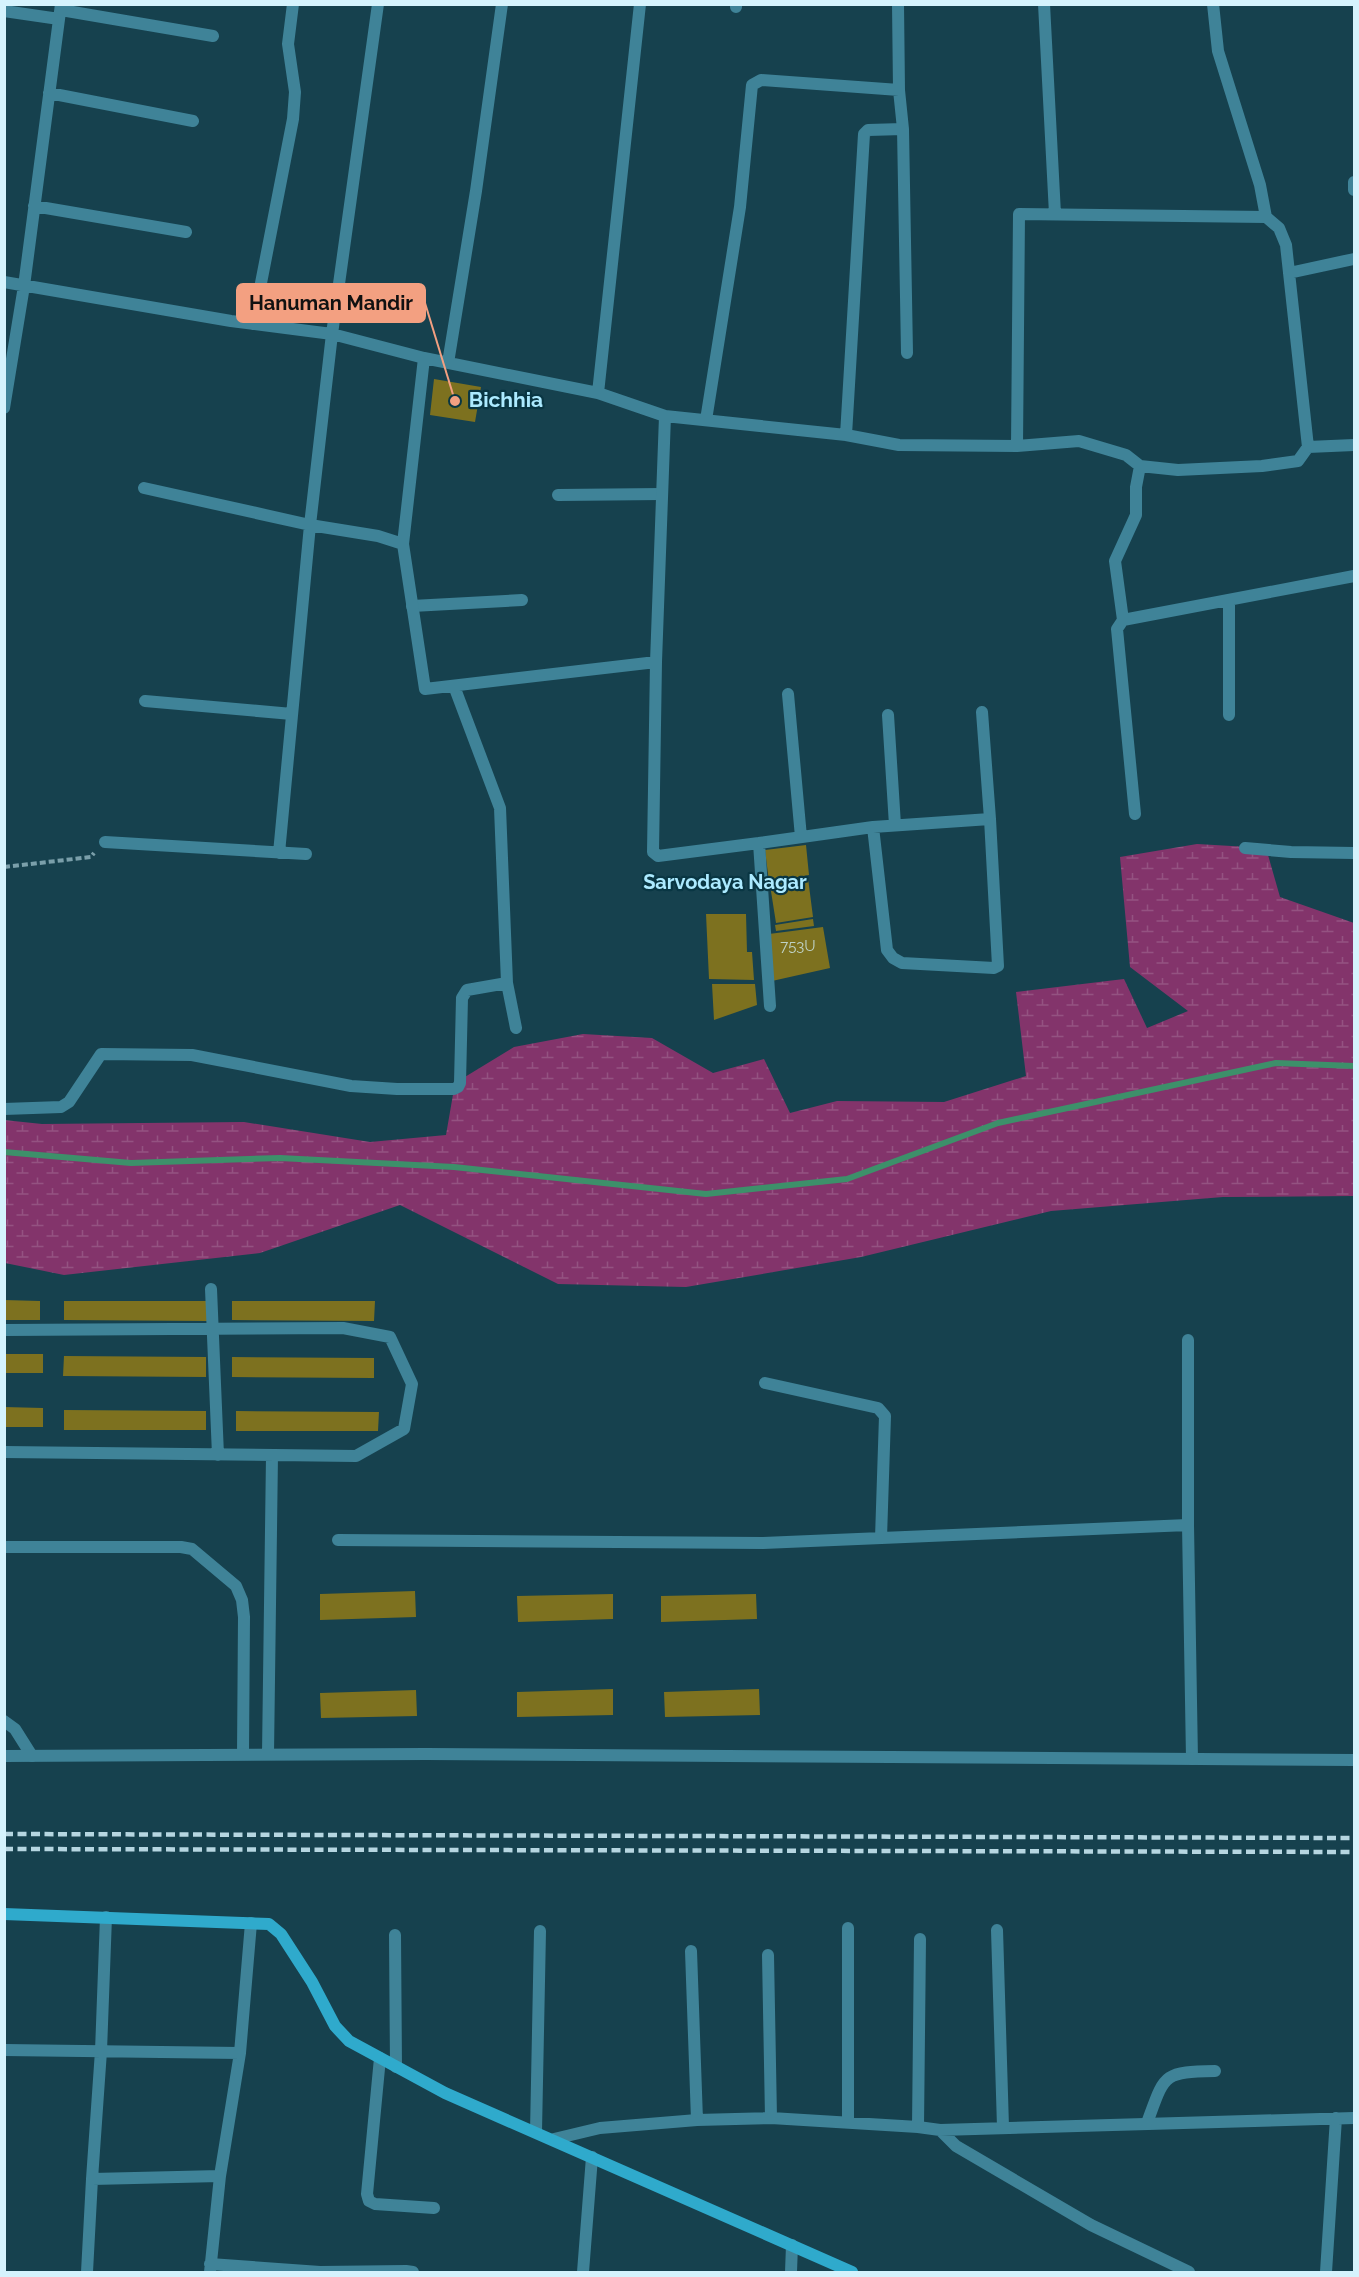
<svg xmlns="http://www.w3.org/2000/svg" width="1359" height="2277" font-family="Raleway,sans-serif">
<style>
.wetland{fill:url(#wetland-marsh)}
.lines{fill:none;stroke-linecap:round;stroke-linejoin:round}
.stream{stroke:#3d906a;stroke-width:6}
.building{fill:#7d711f}
.path{stroke:#7a9faa;stroke-width:4;stroke-dasharray:6 3;stroke-linecap:butt}
.lane{stroke:#3f8398;stroke-width:12}
.street{stroke:#3f8398;stroke-width:12}
.secondary{stroke:#2faacc;stroke-width:12}
.rail{stroke:#b6d6e1;stroke-width:4.5;stroke-dasharray:9 4.5;stroke-linecap:butt}
.labels{text-anchor:middle;stroke-width:4.5;stroke-linejoin:round;paint-order:stroke}
.number-label{font-size:15px;fill:#bfd2c6}
.neighbourhood-label{font-size:20px;font-weight:bold;fill:#aceaff;stroke:#093643}
.quarter-label{font-size:21px;font-weight:bold;fill:#aceaff;stroke:#093643}
.leader{fill:none;stroke:#f3a081;stroke-width:2}
.callout-dot{fill:#f3a081;stroke:#093643;stroke-width:2}
.callout{fill:#f3a081;stroke:#f3a081;stroke-width:2}
.callout-label{font-size:20px;text-anchor:middle;font-weight:bold;fill:#111}
</style>
<defs>
<pattern id="wetland-marsh" width="20" height="14" patternUnits="userSpaceOnUse" patternTransform="scale(1.5)"><rect width="20" height="14" fill="#83346b"/><path d="M1 5h8M5 5V1M11 12h8M15 12V8" fill="none" stroke="#945281"/></pattern>
</defs>
<rect width="100%" height="100%" fill="#16414e"/>
<!-- wetland -->
<path class="wetland" d="M1197 844 1266 848 1280 897 1354 923V1196L1223 1197 1051 1211 861 1257 686 1287 558 1284 400 1205 260 1253 64 1275 5 1263 4 1120 42 1124 244 1122 370 1142 446 1135 455 1083 514 1047 583 1034 652 1038 713 1073 764 1059 790 1113 837 1101 944 1102 1026 1076 1016 992 1124 979 1147 1028 1188 1011 1130 967 1120 857Z"/>
<g class="lines">
<!-- stream -->
<path class="stream" d="M4 1152 131 1163 280 1158 454 1167 706 1194 847 1179 998 1123 1276 1063 1354 1066"/>
</g>
<!-- building -->
<path class="building" d="M434 379 481 387 475 422 430 415Z
M806 845 809 875 769 882 765 850Z
M808 878 813 917 776 923 770 885Z
M706 914H746L747 952H752L754 980 709 979Z
M813 919 814 926 776 931 775 925Z
M823 927 830 968 772 981 769 934Z
M712 984H755L757 1005 714 1020Z
M4 1300 40 1301V1320H4Z
M64 1301H207V1321L64 1320Z
M232 1301H375L374 1321 232 1320Z
M4 1354H43V1373H4Z
M64 1356 206 1357V1377L63 1376Z
M232 1357 374 1358V1378L232 1377Z
M4 1407 43 1408V1427H4Z
M64 1410 206 1411V1430H64Z
M236 1411 379 1412 378 1431H236Z
M415 1591 416 1617 320 1620V1594Z
M613 1594V1619L518 1622 517 1596Z
M756 1594 757 1619 661 1622V1596Z
M613 1689V1715L517 1717V1692Z
M759 1689 760 1715 665 1717 664 1692Z
M416 1690 417 1716 321 1718 320 1693Z"/>
<g class="lines">
<!-- path -->
<path class="path" d="M4 867 91 857 94 853"/>
<!-- lane -->
<path class="lane" d="M736 7V4
M558 495 662 494
M412 606 522 600
M1188 1340V1525L1192 1759
M765 1383 878 1408 885 1416 881 1538
M338 1540 763 1543 1188 1525
M4 1547H181L192 1549 236 1586 242 1600 244 1617 243 1754
M4 1721 15 1729 32 1756
M1147 2123C1165 2074 1162 2072 1215 2071"/>
<!-- street -->
<path class="street" d="M1044 4 1055 214
M1213 4 1218 51 1260 185 1266 217 1279 228 1286 245 1308 447
M61 10 213 36
M4 11 59 19
M49 93 193 121
M903 129 907 353
M1354 182V190
M34 206 186 232
M1289 273 1354 259
M4 282 231 321 332 334 424 358 598 393 665 416 846 435 899 445 1017 446 1079 441 1126 455 1140 466 1178 470 1262 466 1298 461 1308 447 1354 445
M253 324 293 119 295 92 288 44 293 4
M448 363 476 191 502 4
M598 393 640 4
M4 408 24 286 61 4
M665 416 656 662 653 852 658 856 759 843 770 1006
M706 420 740 207 752 85 761 80 899 90
M846 435 864 134 868 130 903 129 899 90 898 4
M1017 446 1019 214 1266 217
M1140 466 1136 487V515L1115 561 1123 620 1354 576
M144 488 310 525 378 536 403 544 425 689 656 662
M403 544 424 358
M1229 600V715
M1123 620 1117 629 1135 814
M454 686 500 808 507 983 516 1028
M788 694 801 837
M145 701 292 714
M888 715 895 825
M873 827 887 950 893 958 902 963 994 968 998 966 990 819
M105 842 306 854
M759 843 873 827 990 819 982 712
M1245 848 1291 852 1354 853
M279 853 310 525 332 334 378 4
M4 1109 61 1107 69 1102 101 1054 192 1055 351 1086 397 1089H454L458 1087 460 1083 462 998 467 990 507 983
M211 1289 218 1455
M4 1330 343 1328 390 1337 412 1384 404 1429 356 1456 4 1452
M268 1754 272 1455
M4 1756 426 1754 1354 1760
M106 1917 101 2051 92 2179 220 2176
M848 1928V2123
M997 1930 1003 2127
M395 1935 396 2067
M691 1951 697 2120
M768 1955 771 2118
M4 2050 240 2053
M380 2058 367 2194 369 2201 375 2204 434 2208
M918 2127 920 1939
M940 2130 956 2146 1091 2225 1189 2272
M536 2132 540 1931
M554 2139 600 2128 697 2120 771 2118 918 2127 940 2130 1354 2118
M210 2264 320 2272 406 2271 413 2272
M87 2272 92 2179
M210 2272 220 2176 240 2053 251 1923
M583 2272 592 2157
M791 2272 792 2245
M1326 2272 1336 2118"/>
<!-- secondary -->
<path class="secondary" d="M4 1914 269 1924 281 1934 312 1982 335 2026 349 2041 445 2093 852 2272"/>
<!-- rail -->
<path class="rail" d="M4 1834 1354 1838
M4 1849 1354 1852"/>
</g>
<g class="labels">
<!-- number labels -->
<g class="number-label">
<text x="798" y="951">753U</text>
</g>
<!-- neighbourhood labels -->
<g class="neighbourhood-label">
<text x="725" y="889">Sarvodaya Nagar</text>
</g>
<!-- quarter labels -->
<g class="quarter-label">
<text x="506" y="407">Bichhia</text>
</g>
</g>
<!-- callouts -->
<path class="leader" d="M455 401L425 303"/>
<circle class="callout-dot" cx="455" cy="401" r="6"/>
<rect class="callout" x="237" y="284" width="188" height="38" rx="6"/>
<g class="callout-label">
<text x="331" y="310">Hanuman Mandir</text>
</g>
<!-- border -->
<rect width="1359" height="2277" fill="none" stroke="#d5f3fd" stroke-width="12"/>
</svg>
